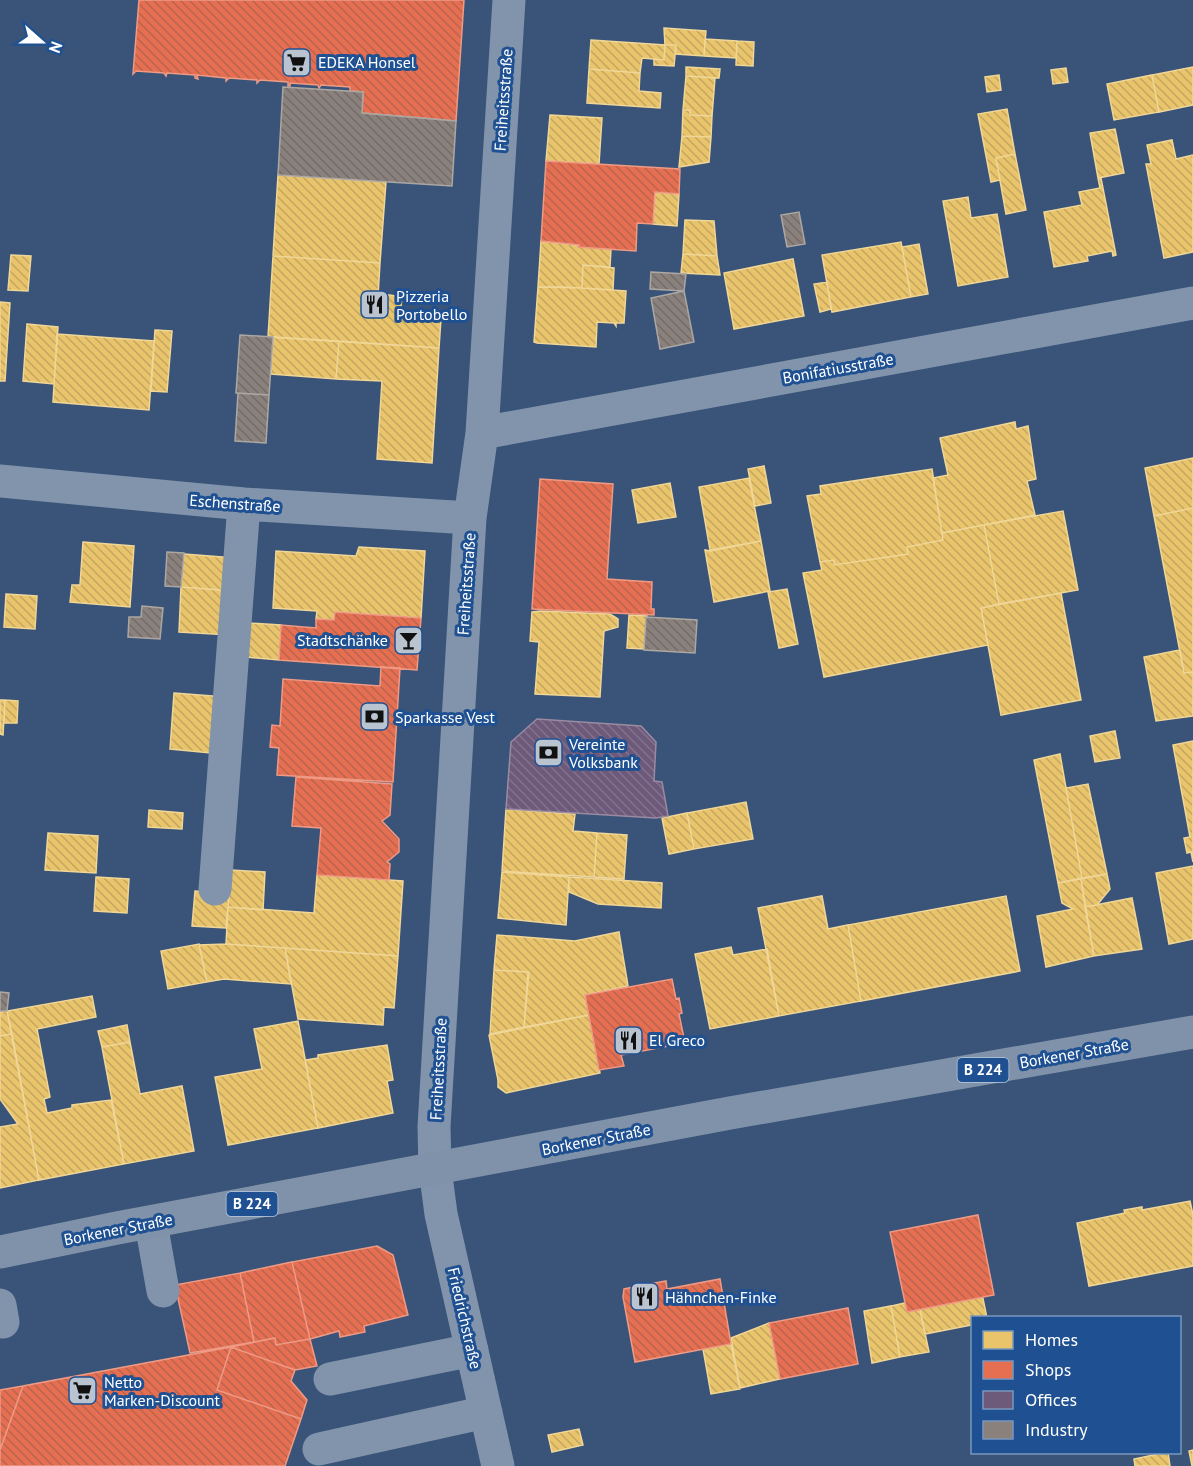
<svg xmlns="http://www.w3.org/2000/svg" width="1193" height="1466" font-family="'PT Sans',sans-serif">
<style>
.homes{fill:url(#homes-back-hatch);stroke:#f0d697;stroke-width:1.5}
.shops{fill:url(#shops-back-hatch);stroke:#ee9a85;stroke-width:1.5}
.offices{fill:url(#offices-back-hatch);stroke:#998ba2;stroke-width:1.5}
.industry{fill:url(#industry-back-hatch);stroke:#ada7a3;stroke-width:1.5}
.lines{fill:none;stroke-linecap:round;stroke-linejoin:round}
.minor{stroke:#8194ab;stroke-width:33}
.major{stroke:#8092a9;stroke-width:33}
.labels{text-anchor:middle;stroke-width:6;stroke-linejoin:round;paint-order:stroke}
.shield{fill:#1f5192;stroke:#bccbde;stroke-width:1.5}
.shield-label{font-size:15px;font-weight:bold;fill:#fff}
.poi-label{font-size:16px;fill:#fff;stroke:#1f5192;text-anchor:start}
.street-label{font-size:16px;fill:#fff;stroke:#1f5192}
</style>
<defs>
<pattern id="homes-back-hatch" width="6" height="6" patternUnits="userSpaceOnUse" patternTransform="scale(1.5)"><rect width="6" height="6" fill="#e9c46a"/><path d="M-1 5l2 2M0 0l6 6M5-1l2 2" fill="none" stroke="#c2a662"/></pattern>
<pattern id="shops-back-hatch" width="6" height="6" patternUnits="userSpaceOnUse" patternTransform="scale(1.5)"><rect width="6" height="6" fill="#e76f51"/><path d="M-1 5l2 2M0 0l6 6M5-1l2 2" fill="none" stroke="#b86450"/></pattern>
<pattern id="offices-back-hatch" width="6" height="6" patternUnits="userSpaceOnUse" patternTransform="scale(1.5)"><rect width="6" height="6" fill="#6d597a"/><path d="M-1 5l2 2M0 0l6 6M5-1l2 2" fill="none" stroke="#83728e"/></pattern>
<pattern id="industry-back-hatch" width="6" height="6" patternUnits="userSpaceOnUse" patternTransform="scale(1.5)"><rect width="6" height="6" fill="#8a817c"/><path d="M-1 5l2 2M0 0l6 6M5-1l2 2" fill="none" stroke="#716c69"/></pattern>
</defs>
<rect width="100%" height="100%" fill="#395478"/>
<!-- homes -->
<path class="homes" d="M664 28 706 31 704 56 675 54 676 45H665Z
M705 39 737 41 736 58 704 56Z
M591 40 665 45 664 60 642 58 640 73 589 69Z
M737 41 754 42 753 66 736 65Z
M665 45H676L674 66 654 65V59L664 60Z
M686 67 720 69 719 78 686 76Z
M1193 67V105L1159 112 1152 75Z
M1066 68 1068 82 1053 84 1051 70Z
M589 69 640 73 639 91 661 93 660 108 587 103Z
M999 75 1001 90 987 92 985 77Z
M1152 75 1159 112 1114 120 1107 84Z
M686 76 715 78 712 116 690 115V110H683Z
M1007 109 1015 154 996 158 1000 180 991 182 978 114Z
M683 110H690V115L712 116 711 137 682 136Z
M550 115 602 118 599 164 546 161Z
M1115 129 1124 173 1098 178 1090 133Z
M682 136 711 137 709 162 679 167Z
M1172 140 1176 159 1193 155V252L1164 258 1146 164H1151L1147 145Z
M1015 154 1026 210 1006 214 996 158Z
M278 175 386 182 380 263 273 256Z
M1098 178H1101L1116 255 1113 256 1112 251 1087 256 1088 261 1054 267 1044 212 1082 205 1079 192 1100 188Z
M655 192 679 194 677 226 653 224Z
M968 197 971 218 997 214 1008 277 958 286 943 201Z
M685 220 714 221 717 256 683 254Z
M541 241 611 249 610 267 583 265 582 288 538 287Z
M901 242 911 297 832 312 822 255Z
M919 244 928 294 911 297 902 247Z
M683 254 717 256 720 275 681 273Z
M11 255 31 256 28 291 8 290Z
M273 256 380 263 378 296 383 294 402 297 400 316 441 319 439 348 268 337Z
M793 259 804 316 734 329 724 273Z
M583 265 614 268 613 290 582 288Z
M827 282 831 309 820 312 814 284Z
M538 287H564L626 291 624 323H616V326L614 323 597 322 596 347 537 343 534 342Z
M0 302 10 303 5 381H0Z
M27 324 58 327 54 384 23 381Z
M155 330 172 331 167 392 151 391Z
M57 334 154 341 149 410 53 402Z
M273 337 339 341 336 379 271 374Z
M339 341 439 348 432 463 377 459 382 381 336 379Z
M1015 422 1016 429 1028 426 1036 479 1027 481 1035 515 942 533 933 478 948 475 940 438Z
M1193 458V508L1154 516 1145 468Z
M764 466 771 503 755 506 748 469Z
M932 469 943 540 907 547 908 554 834 565V560L820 562 807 496 821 494 820 486Z
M749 478 761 541 710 550 699 487Z
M670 483 676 517 638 523 632 490Z
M1193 508V672L1184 673 1154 516Z
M1063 511 1078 590 999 604 984 525Z
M984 525 999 604 981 608 988 645 824 677 803 573 822 570 820 562 834 560V565L908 554 907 547 943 540 942 533Z
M761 541 770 591 714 602 705 550 711 551Z
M83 542 134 546 130 607 70 602 72 585H80Z
M359 547 425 551 421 618 335 612 334 620 316 619 317 611 273 608 276 551 356 556Z
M184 554 235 558 233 591 181 587Z
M181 587 233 591 230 635 179 632Z
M787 589 798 644 779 648 768 592Z
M1061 593 1081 700 1001 715 981 608Z
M6 594 37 596 35 629 4 627Z
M541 611 610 614 618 619V627L604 631 600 697 535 694 539 642 530 641 532 612Z
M629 615 647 616 644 649 627 648Z
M248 623 281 625 279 660 246 657Z
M1180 650 1184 673 1193 672V716L1156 721 1144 657Z
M174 693 225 697 221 754 170 749Z
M0 700H5L3 735 0 734Z
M5 700 18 701 17 723H4Z
M1115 731 1120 758 1095 762 1090 736Z
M1193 741V862L1191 852 1187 853 1184 838 1190 837 1173 745Z
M1060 754 1082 878 1058 883 1034 760Z
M1088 784 1107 874 1082 878 1066 788Z
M746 802 753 839 694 849 687 813Z
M506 809 575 814 573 831 597 833 594 877 502 871Z
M149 810 183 813 182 829 148 827Z
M687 813 694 849 669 854 662 818Z
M48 833 98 836 96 873 45 870Z
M597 833 627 835 624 879 594 877Z
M1193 866V939L1169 944 1156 873Z
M231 870 265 872 263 910 228 907Z
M502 872 569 877 566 925 498 918Z
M1107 874 1110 889 1097 905 1085 907 1081 879Z
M317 875 403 881 398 956 226 944 228 907 314 913Z
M96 877 129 879 127 913 94 911Z
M569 877 662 883 661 908 598 904 569 892Z
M1081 879 1094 956 1046 967 1037 916 1073 909 1062 903 1058 883Z
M195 891 229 894 226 928 192 926Z
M822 896 828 929 848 925 861 1001 779 1016 758 908Z
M1006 896 1020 971 861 1001 848 925Z
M1132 898 1142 949 1094 956 1085 907Z
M619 932 628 986 585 995 589 1015 524 1027 529 972 494 970 497 935 575 941Z
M199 944 207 982 168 989 161 951Z
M226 944 285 948 291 984 224 979 207 982 199 945Z
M731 947 733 955 767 949 779 1016 710 1029 695 954Z
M285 948 398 956 394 1008 384 1007 383 1025 298 1019Z
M494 970 528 972 524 1027 490 1034Z
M92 996 96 1017 37 1029 50 1097 44 1099 47 1113 72 1108V1105L111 1100 124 1164 39 1180 7 1011Z
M7 1011 12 1034 0 1036V1012Z
M589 1015 600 1073 506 1093 498 1087V1080L489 1035Z
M298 1021 318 1128 228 1145 215 1077 262 1069 254 1029Z
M127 1025 130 1042 102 1047 98 1031Z
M12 1034 39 1180 0 1188V1127L18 1124 0 1099V1036Z
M130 1042 140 1094 182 1086 194 1151 124 1164 102 1047Z
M387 1045 393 1080 387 1081 393 1113 318 1128 305 1060 318 1058V1055Z
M1190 1201 1193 1215V1266L1089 1286 1077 1223 1125 1213 1124 1210 1142 1207V1210Z
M981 1289 987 1318H972V1325L925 1334 918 1300Z
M918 1300 929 1352 900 1357 891 1306Z
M891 1306 900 1357 872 1363 864 1311Z
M769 1323 780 1379 740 1388 731 1338Z
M731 1344 740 1389 711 1394 703 1349Z
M579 1429 583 1445 552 1452 548 1435Z
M1193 1450V1466H1192L1189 1451Z
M1168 1452 1170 1466H1135L1134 1459Z"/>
<!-- shops -->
<path class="shops" d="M139 0H464L456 121 362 113 363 92 350 91V87L321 85 319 88 318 85 290 83V86H288V82L260 80 257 83V80L229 78 226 81V78L197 75 198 79 195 78V75L167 73 166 76 164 73 136 71 133 74Z
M546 161 680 169 679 194 655 192 653 224 637 223 636 251 578 247 579 245 541 241Z
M540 479 613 484 607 579 652 582 651 609H654V615L532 609Z
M335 612 421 618 417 670 279 660 281 625 316 628V619L334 620Z
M381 667 400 668 393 782 277 775 279 748 270 747 272 725 280 726 283 679 380 686Z
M296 777 392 784 390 815 382 821 399 839V852L387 862 390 864 389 880 317 875 321 828 292 826Z
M672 979 676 999 679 998 682 1013 679 1014 685 1043 621 1055 624 1066 599 1070 585 995Z
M978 1215 994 1295 907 1312 890 1232Z
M377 1246 393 1255 408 1315 364 1326 365 1332 340 1337 339 1331 310 1339 292 1262Z
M292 1262 310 1339 276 1345 275 1338 254 1342 240 1273Z
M240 1273 254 1342 190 1353 175 1285Z
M720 1279 731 1344 635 1362 623 1297 624 1289 666 1281 667 1289Z
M848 1308 858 1364 780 1379 769 1323Z
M275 1338 276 1345 310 1339 317 1366 295 1370 231 1347Z
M231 1347 217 1390 301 1419 285 1466H0V1450L23 1386Z
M231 1347 295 1370 291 1381 307 1400 301 1419 217 1390Z
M23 1386 4 1439 0 1450V1390Z"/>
<!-- offices -->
<path class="offices" d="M537 719 641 726 656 742 654 781 662 782 668 816 656 818 506 809 511 742Z"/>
<!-- industry -->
<path class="industry" d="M283 87 363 92 362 113 456 121 452 186 278 175Z
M799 212 805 244 787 247 781 215Z
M651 272 686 274 684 291 650 289Z
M684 291 694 342 660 349 651 298Z
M240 335 273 337 269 395 236 393Z
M238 393 269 395 266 443 235 441Z
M167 552 184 553 181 587 165 586Z
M142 606 163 608 160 639 128 637 129 617H141Z
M646 617 697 620 695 653 644 650Z
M0 992 9 993 7 1011H0Z"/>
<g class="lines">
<!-- minor -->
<path class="minor" d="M482 433 1193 303
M0 481 244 504 470 518
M215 889 244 504
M151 1223 163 1291
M0 1305 3 1322
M330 1379 472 1350
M319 1449 486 1412
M498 1466 441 1214 435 1169 434 1127 470 518 482 433 509 0"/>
<!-- major -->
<path class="major" d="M0 1252 117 1228 730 1113 1193 1032"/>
</g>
<!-- icons -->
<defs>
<symbol id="supermarket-square" viewBox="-11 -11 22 22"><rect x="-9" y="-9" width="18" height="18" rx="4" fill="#bac3d0" stroke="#1f5192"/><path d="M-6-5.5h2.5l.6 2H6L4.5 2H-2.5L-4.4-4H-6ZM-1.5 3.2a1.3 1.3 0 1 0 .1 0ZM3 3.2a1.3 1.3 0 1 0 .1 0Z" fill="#111"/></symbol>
<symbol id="restaurant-square" viewBox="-11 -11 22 22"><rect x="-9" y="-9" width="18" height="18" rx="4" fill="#bac3d0" stroke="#1f5192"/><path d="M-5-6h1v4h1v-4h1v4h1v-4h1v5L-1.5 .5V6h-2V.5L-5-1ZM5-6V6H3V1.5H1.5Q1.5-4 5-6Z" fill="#111"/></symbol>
<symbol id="bar-square" viewBox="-11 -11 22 22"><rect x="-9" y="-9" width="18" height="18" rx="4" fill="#bac3d0" stroke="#1f5192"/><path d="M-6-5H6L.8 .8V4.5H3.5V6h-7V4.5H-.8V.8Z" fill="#111"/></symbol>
<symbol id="bank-square" viewBox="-11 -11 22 22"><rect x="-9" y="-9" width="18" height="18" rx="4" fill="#bac3d0" stroke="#1f5192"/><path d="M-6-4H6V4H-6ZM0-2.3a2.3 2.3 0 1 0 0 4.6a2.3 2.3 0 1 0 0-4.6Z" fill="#111"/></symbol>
</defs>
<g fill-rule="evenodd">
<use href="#supermarket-square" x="280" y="46" width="33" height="33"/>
<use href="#restaurant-square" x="358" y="288" width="33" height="33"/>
<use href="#bar-square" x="392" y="624" width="33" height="33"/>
<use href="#bank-square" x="358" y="700" width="33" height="33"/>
<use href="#bank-square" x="532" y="736" width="33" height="33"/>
<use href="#restaurant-square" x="612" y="1024" width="33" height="33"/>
<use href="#restaurant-square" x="628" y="1280" width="33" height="33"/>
<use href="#supermarket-square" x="66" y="1374" width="33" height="33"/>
</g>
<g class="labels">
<!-- shield labels -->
<g class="shield">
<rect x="957.5" y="1058" width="51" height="24" rx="4.5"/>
<rect x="226.5" y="1192" width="51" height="24" rx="4.5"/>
</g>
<g class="shield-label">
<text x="983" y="1075">B 224</text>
<text x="252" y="1209">B 224</text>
</g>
<!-- poi labels -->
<g class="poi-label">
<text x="318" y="68">EDEKA Honsel</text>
<text x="396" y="302">Pizzeria<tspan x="396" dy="18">Portobello</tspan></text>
<text x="388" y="646" text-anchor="end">Stadtschänke</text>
<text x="395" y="723">Sparkasse Vest</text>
<text x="569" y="750">Vereinte<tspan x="569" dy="18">Volksbank</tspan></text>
<text x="649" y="1046">El Greco</text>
<text x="665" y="1303">Hähnchen-Finke</text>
<text x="104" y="1388">Netto<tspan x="104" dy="18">Marken-Discount</tspan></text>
</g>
<!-- street labels -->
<g class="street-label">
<text transform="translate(503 100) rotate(-86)" y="6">Freiheitsstraße</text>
<text transform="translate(838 368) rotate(-10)" y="6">Bonifatiusstraße</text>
<text transform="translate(235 503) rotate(4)" y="6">Eschenstraße</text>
<text transform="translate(466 584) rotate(-86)" y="6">Freiheitsstraße</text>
<text transform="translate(1074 1053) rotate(-10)" y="6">Borkener Straße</text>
<text transform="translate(438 1069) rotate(-87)" y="6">Freiheitsstraße</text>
<text transform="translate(596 1139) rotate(-11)" y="6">Borkener Straße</text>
<text transform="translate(118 1229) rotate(-11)" y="6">Borkener Straße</text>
<text transform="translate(465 1318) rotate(77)" y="6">Friedrichstraße</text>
</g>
</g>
<!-- legend -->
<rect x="971" y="1316" width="210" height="138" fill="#1f5192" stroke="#7997be" stroke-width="1.5"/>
<rect x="983" y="1331" width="30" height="18" fill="#e9c46a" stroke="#7997be" stroke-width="1.5"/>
<text x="1025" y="1346" font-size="18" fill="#ffffff">Homes</text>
<rect x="983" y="1361" width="30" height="18" fill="#e76f51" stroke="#7997be" stroke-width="1.5"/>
<text x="1025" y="1376" font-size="18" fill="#ffffff">Shops</text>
<rect x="983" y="1391" width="30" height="18" fill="#6d597a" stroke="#7997be" stroke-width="1.5"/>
<text x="1025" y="1406" font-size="18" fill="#ffffff">Offices</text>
<rect x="983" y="1421" width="30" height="18" fill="#8a817c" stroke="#7997be" stroke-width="1.5"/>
<text x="1025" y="1436" font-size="18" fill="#ffffff">Industry</text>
<!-- north arrow -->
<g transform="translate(42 42) rotate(111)" stroke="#1f5192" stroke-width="4.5" paint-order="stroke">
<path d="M0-4.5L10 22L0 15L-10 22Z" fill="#ffffff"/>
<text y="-9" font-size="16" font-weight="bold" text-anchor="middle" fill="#ffffff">N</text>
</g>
</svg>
